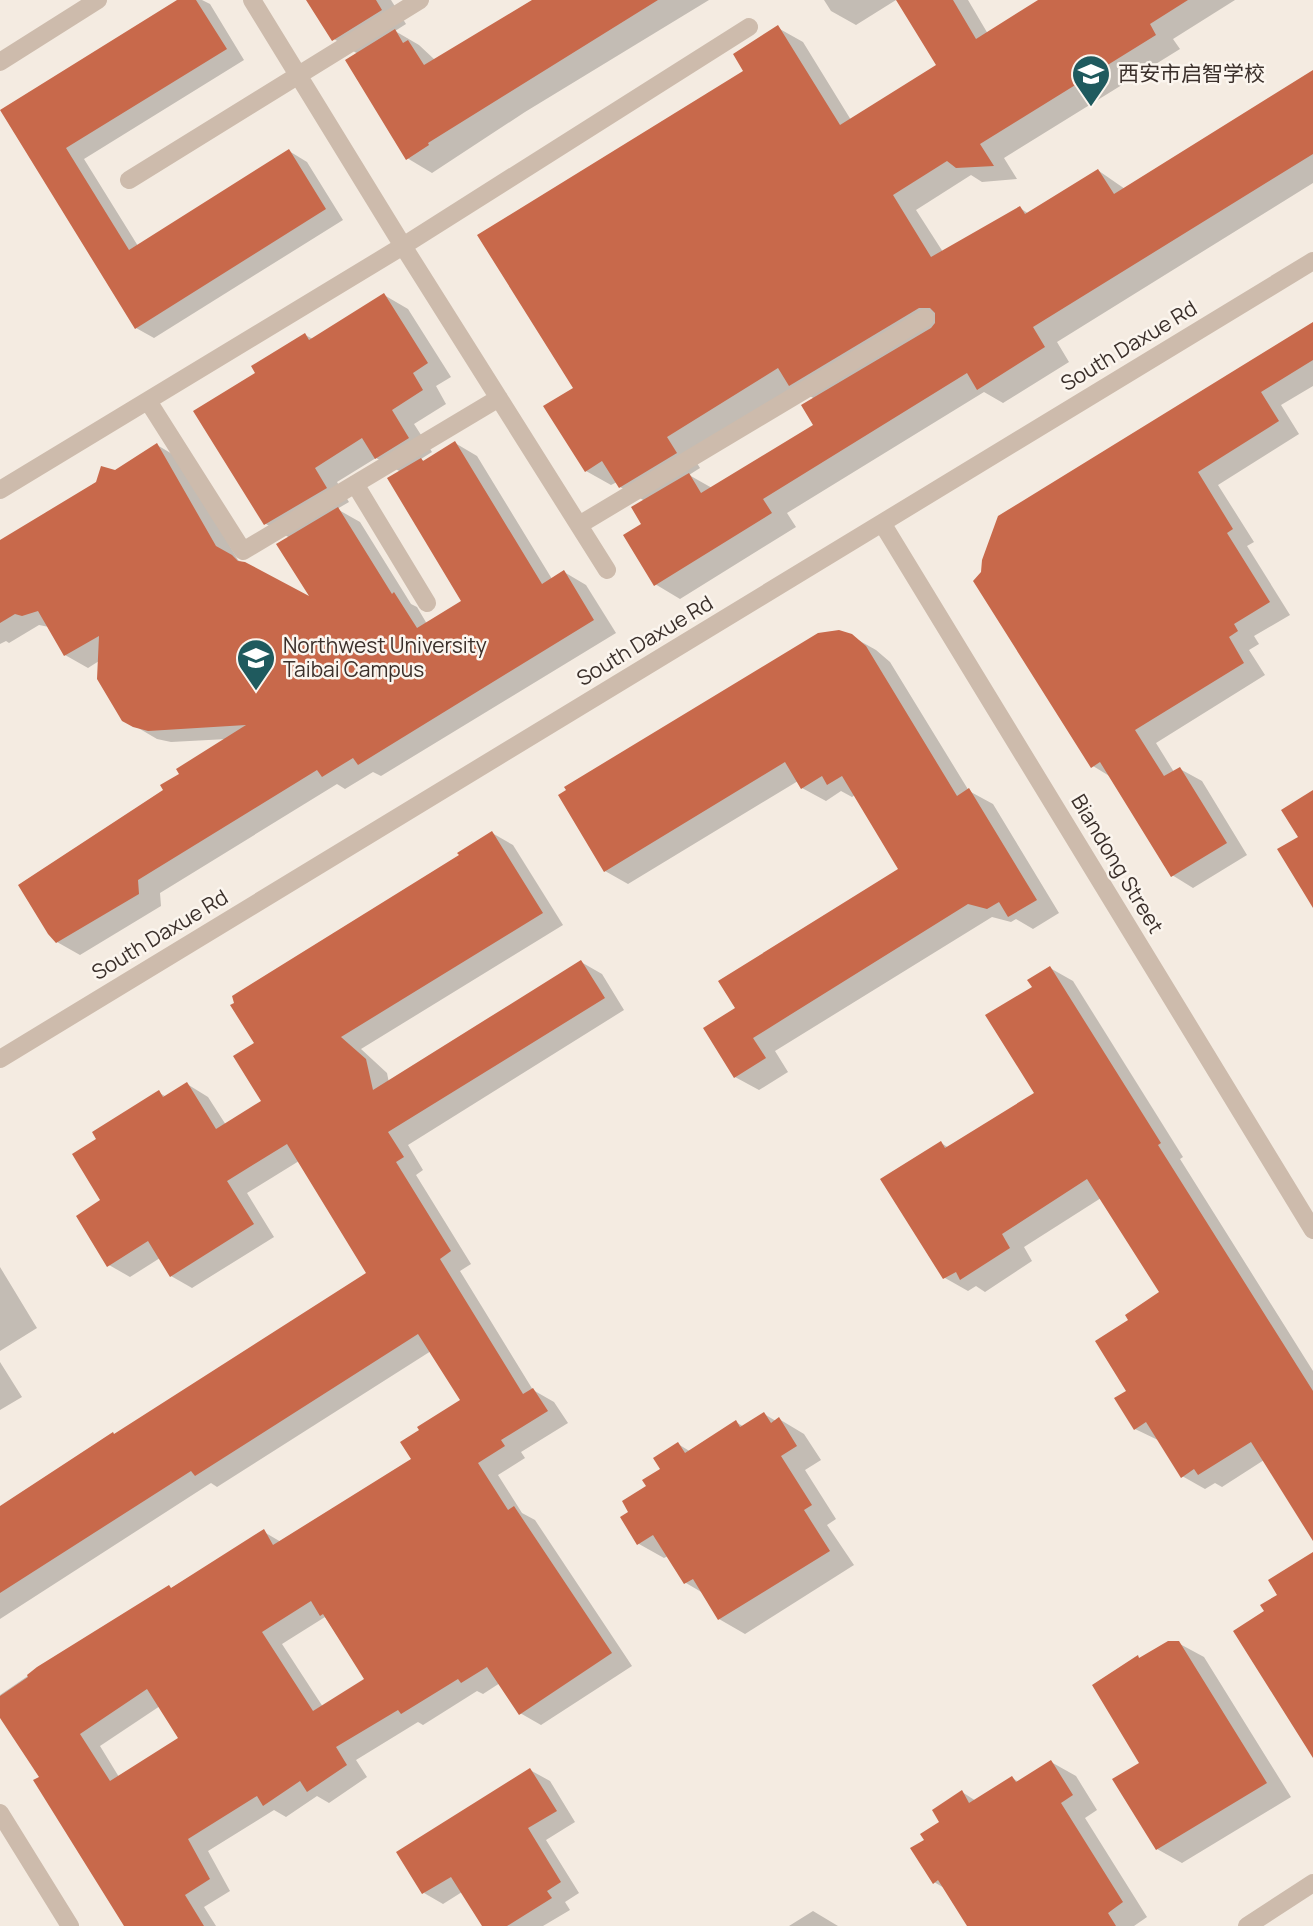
<svg xmlns="http://www.w3.org/2000/svg" width="1313" height="1926" font-family="Manrope,'Noto Sans SC',sans-serif">
<style>
.shadow{fill:#0003;fill-rule:evenodd}
.building{fill:#c8694b;fill-rule:evenodd}
.lines{fill:none;stroke-linecap:round;stroke-linejoin:round}
.minor{stroke:#cdbbac;stroke-width:18}
.tertiary{stroke:#cdbbac;stroke-width:18}
.labels{text-anchor:middle;stroke-width:5;stroke-linejoin:round;paint-order:stroke}
.poi-label{font-size:21px;fill:#3b302b;stroke:#fbf5ee;text-anchor:start}
.street-label{font-size:21px;fill:#3b302b;stroke:#fbf5ee}
</style>
<rect width="100%" height="100%" fill="#f4ebe1"/>
<!-- shadow -->
<path class="shadow" d="M181 0H202L210 4 244 60 84 159 138 246 289 151 307 162 343 220 154 338 136 328 2 111Z
M308 0H391L406 24 395 31 419 45 435 60 533 0H709L525 112 432 173 407 158 358 54 334 39Z
M824 0H896L856 25 831 11Z
M898 0H968L988 34 1042 0H1235L1173 39 1180 49 1004 158 1017 179 982 182 971 175 916 210 943 252 1020 208 1029 214 1099 171 1125 189 1313 82V183L1057 342 1069 362 1003 403 984 392 787 513 796 527 680 599 655 584 643 524 645 501 620 487 617 482 611 485 586 471 575 389 746 72 778 28 803 42 851 120 939 65ZM794 387 815 399 816 425 712 488 689 475 700 468 690 452Z
M384 295 408 309 451 377 436 386 446 404 414 424 432 452 421 459 425 462 455 443 477 456 552 579 564 572 586 585 616 633 381 776 373 772 345 789 337 784 160 893 161 906 80 955 57 942 165 790 227 739 171 742 157 739 123 719 99 661 88 668 65 655 49 627 39 625 9 643 6 641 0 644V542L157 445 179 458 238 560 314 601 290 538 266 524 257 374 305 335 313 339ZM376 458 401 472 463 602 427 624 417 607 411 604 360 522 337 509 349 502 337 482Z
M1313 323V386L1281 405 1299 434 1218 485 1254 542 1247 546 1290 615 1254 636 1259 644 1249 650 1265 675 1156 743 1174 772 1180 769 1202 781 1247 855 1193 888 1172 875 1111 777 1093 766 975 581Z
M851 636 876 650 890 662 969 791 993 804 1059 913 1033 929 1016 919 1011 922 992 917 775 1051 788 1072 759 1090 735 1077 737 1008 901 869 855 795 852 797 841 791 826 801 802 788 798 781 628 884 605 871Z
M492 833 513 845 563 925 361 1049 387 1073 389 1083 581 962 602 974 624 1010 408 1145 423 1170 416 1175 471 1264 460 1271 533 1390 554 1402 568 1423 521 1452 525 1458 498 1475 522 1513 535 1520 632 1666 541 1725 520 1713 500 1683 483 1694 477 1691 423 1725 418 1722 356 1760 367 1777 329 1803 317 1796 286 1817 274 1810 208 1851 230 1891 204 1907 216 1926H126L41 1778 0 1715V1695L38 1669 264 1532 281 1542 413 1459 462 1401 431 1351 217 1487 211 1483 0 1619V1508L368 1273 299 1161 247 1193 274 1237 192 1288 171 1276 160 1258 130 1277 109 1265 98 1140 159 1093 167 1097 187 1084 208 1097 226 1125 263 1102 256 1044 461 855ZM325 1617 367 1680 323 1707 282 1644ZM160 1706 181 1739 119 1777 100 1746Z
M1050 968 1073 981 1183 1157 1180 1159 1313 1371V1538L1264 1460 1222 1487 1215 1483 1205 1489 1182 1476 1160 1441 1135 1429 1129 1391 1161 1293 1101 1198 1024 1247 1032 1261 985 1292 976 1286 968 1291 945 1278 941 1143 949 1148 1036 1094 1034 987Z
M0 1267 37 1328 0 1351Z
M0 1362 22 1397 0 1410Z
M764 1414 776 1421 779 1419 804 1434 821 1460 805 1470 836 1519 827 1525 854 1565 745 1634 719 1619 703 1593 686 1583 668 1556 664 1558 639 1544 622 1517 631 1512 678 1444 691 1452 736 1422 744 1427Z
M1178 1643 1204 1657 1291 1797 1182 1863 1157 1849 1142 1763 1138 1657 1141 1659Z
M1051 1762 1076 1776 1097 1810 1085 1818 1147 1917 1134 1926H969L946 1889 934 1882 926 1840 942 1822 962 1792 976 1801 1012 1778 1019 1782Z
M530 1770 550 1781 575 1822 546 1840 579 1893 565 1902 570 1910 543 1926H484L462 1892 443 1904 424 1893Z
M813 1911 838 1926H789Z"/>
<!-- building -->
<path class="building" d="M177 0H196L227 49 66 148 129 250 289 149 326 209 135 329 0 110Z
M306 0H376L382 10 332 41Z
M532 0H658L428 143 429 145 406 160 345 60 395 29 403 43 408 40 424 65Z
M896 0H953L976 39 1038 0H1188L1150 24 1156 35 980 144 994 166 956 168 947 161 893 195 931 257 1020 206 1025 214 1098 169 1114 194 1313 70V154L1033 327 1045 347 977 390 967 373 763 499 772 513 654 586 623 535 641 524 631 507 689 473 701 493 813 425 801 405 931 328 935 323V313L930 308H919L789 386 778 368 667 437 677 453 619 488 602 461 585 472 543 406 573 388 477 235 743 71 733 54 778 25 840 125 936 65Z
M384 293 428 363 413 373 423 390 392 410 409 438 375 459 362 438 315 468 327 488 264 525 193 411 255 373 251 366 305 333 309 340Z
M1313 322V360L1261 392 1279 421 1198 472 1233 529 1227 533 1270 602 1234 624 1238 631 1229 637 1244 663 1135 730 1164 776 1180 767 1227 843 1171 877 1100 762 1091 768 973 581 981 572 982 560 998 516Z
M455 441 542 584 564 570 594 620 358 765 353 758 322 777 317 770 138 880 139 894 56 943 48 934 18 885 163 790 160 785 179 774 176 769 246 725 148 731 133 727 122 721 97 679 99 636 64 656 38 611 22 616 15 614 0 623V540L96 482 101 466 115 470 157 443 216 546 232 555 238 561 245 562 309 596 276 544 338 507 392 594 394 592 417 628 461 601 387 478 421 458 423 461Z
M839 630 852 634 866 646 957 796 969 788 1037 900 1008 917 999 902 987 909 968 904 753 1038 766 1058 734 1078 703 1028 735 1008 718 981 898 869 842 776 827 785 822 776 801 789 785 762 604 872 558 795 566 790 564 787 818 633Z
M1313 790V908L1277 849 1298 837 1281 810Z
M492 831 543 913 341 1037 366 1059 373 1090 581 960 605 998 388 1132 404 1157 396 1162 451 1251 440 1259 523 1394 533 1388 548 1411 501 1440 505 1446 478 1463 508 1510 514 1506 612 1653 519 1715 487 1667 461 1683 458 1679 401 1714 398 1710 336 1747 347 1765 307 1792 300 1781 263 1806 257 1796 188 1839 210 1879 185 1895 204 1926H124L33 1780 39 1777 0 1718V1696L28 1677 27 1675 37 1667 169 1585 171 1588 264 1529 273 1545 411 1459 400 1442 419 1430 417 1427 460 1400 418 1334 195 1476 191 1471 0 1593V1506L113 1432 114 1434 366 1273 287 1144 227 1181 254 1224 170 1277 148 1241 107 1267 76 1216 100 1200 72 1154 96 1139 92 1132 159 1090 163 1097 187 1082 216 1129 261 1101 233 1056 254 1043 230 1005 234 1003 232 996 459 855 457 853ZM311 1601 320 1616 323 1614 364 1679 313 1711 262 1632ZM147 1689 178 1738 110 1781 80 1734Z
M1050 966 1161 1143 1158 1145 1313 1391V1541L1251 1442 1198 1475 1194 1469 1181 1478 1146 1422 1134 1430 1114 1398 1126 1391 1095 1341 1128 1320 1125 1315 1159 1292 1087 1179 1002 1234 1010 1248 960 1280 956 1272 943 1279 880 1179 941 1141 945 1148 1034 1093 985 1015 1032 987 1027 980Z
M764 1412 771 1423 779 1417 797 1446 781 1456 812 1505 804 1510 830 1551 718 1620 693 1579 684 1584 653 1535 637 1545 620 1517 628 1512 622 1501 646 1486 642 1480 660 1469 653 1458 678 1442 685 1453 736 1420 740 1427Z
M1313 1552V1758L1233 1631 1264 1611 1260 1605 1277 1595 1268 1580Z
M1168 1641H1179L1267 1783 1156 1850 1112 1779 1139 1763 1092 1685 1138 1655 1139 1658Z
M1051 1760 1073 1795 1061 1803 1123 1902 1108 1913 1116 1926H967L938 1880 933 1884 910 1848 924 1840 920 1834 939 1822 932 1810 962 1790 969 1803 1012 1776 1016 1782Z
M530 1768 557 1811 528 1828 561 1882 547 1891 552 1898 507 1926H482L451 1877 422 1894 396 1852Z"/>
<g class="lines">
<!-- minor -->
<path class="minor" d="M0 62 98 0
M129 180 420 0
M148 401 243 551 499 398
M355 484 427 603
M0 490 403 246 252 0
M579 525 925 318
M607 570 403 246 749 27"/>
<!-- tertiary -->
<path class="tertiary" d="M882 523 1313 1230
M0 1059 1313 261
M0 1813 70 1926
M1247 1926 1313 1883"/>
</g>
<!-- icons -->
<defs>
<symbol id="school-pin" viewBox="-11 -11 22 30"><path d="M0 17L-7.5 6A9.5 9.5 0 1 1 7.5 6Z" fill="#1f5a5e" stroke="#fbf5ee"/><path d="M0-5L7-2L0 1L-7-2ZM-4 1L0 2.5L4 1V4Q0 6-4 4Z" fill="#fff"/></symbol>
<symbol id="university-pin" viewBox="-11 -11 22 30"><path d="M0 17L-7.5 6A9.5 9.5 0 1 1 7.5 6Z" fill="#1f5a5e" stroke="#fbf5ee"/><path d="M0-5L7-2L0 1L-7-2ZM-4 1L0 2.5L4 1V4Q0 6-4 4Z" fill="#fff"/></symbol>
</defs>
<g fill-rule="evenodd">
<use href="#school-pin" x="1069" y="52" width="44" height="60"/>
<use href="#university-pin" x="234" y="636" width="44" height="60"/>
</g>
<g class="labels">
<!-- poi labels -->
<g class="poi-label">
<text x="1118" y="81">西安市启智学校</text>
<text x="283" y="653">Northwest University<tspan x="283" dy="24">Taibai Campus</tspan></text>
</g>
<!-- street labels -->
<g class="street-label">
<text transform="translate(1129 346) rotate(-31)" y="7">South Daxue Rd</text>
<text transform="translate(645 641) rotate(-31)" y="7">South Daxue Rd</text>
<text transform="translate(1117 864) rotate(59)" y="7">Biandong Street</text>
<text transform="translate(160 935) rotate(-31)" y="7">South Daxue Rd</text>
</g>
</g>
</svg>
